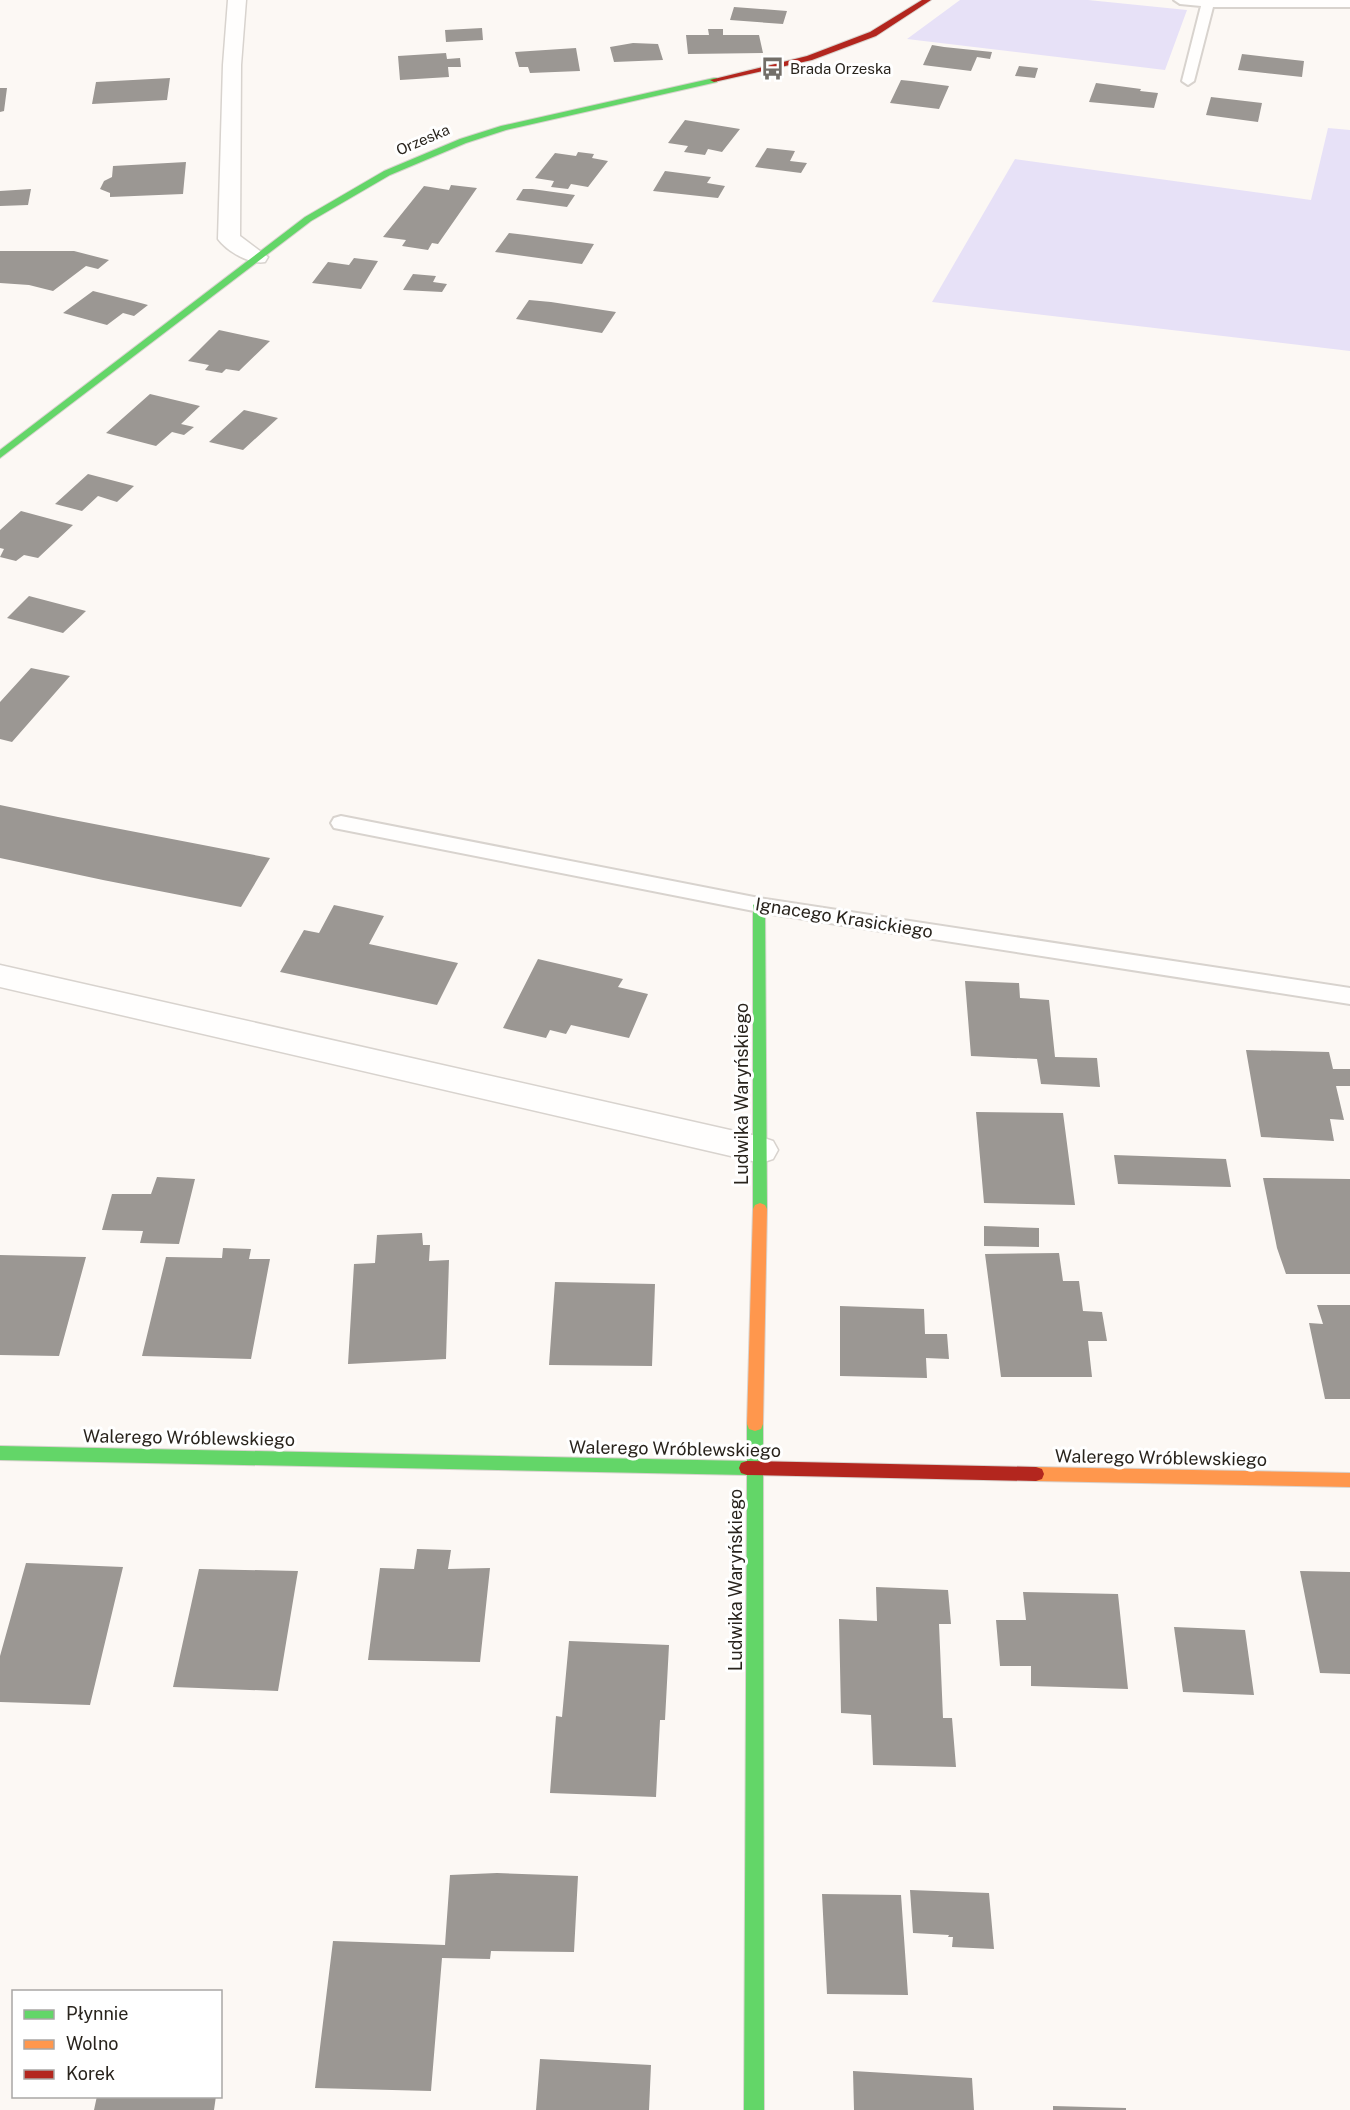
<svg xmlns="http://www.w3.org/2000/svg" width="1350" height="2110" font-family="'Public Sans',sans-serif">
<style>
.green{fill:#e7e1f7}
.building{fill:#9b9793}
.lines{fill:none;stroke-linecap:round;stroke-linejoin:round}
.lane-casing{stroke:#d8d3ce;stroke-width:4}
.street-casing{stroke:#d8d3ce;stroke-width:3}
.fast-casing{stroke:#d8d3ce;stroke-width:2}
.slow-casing{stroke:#d8d3ce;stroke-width:2}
.jam-casing{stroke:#d8d3ce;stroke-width:2}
.lane{fill:#fffefd;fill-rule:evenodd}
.street{fill:#fffefd;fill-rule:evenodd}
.fast{fill:#63d668;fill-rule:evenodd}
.slow{fill:#ff974d;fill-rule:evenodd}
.jam{fill:#b3261e;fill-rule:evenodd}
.labels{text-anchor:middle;stroke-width:6;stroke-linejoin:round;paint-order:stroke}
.far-poi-label{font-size:15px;fill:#29241d;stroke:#fff;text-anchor:start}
.far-street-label{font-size:15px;fill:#29241d;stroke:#fff}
.street-label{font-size:18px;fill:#29241d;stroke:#fff}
</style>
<rect width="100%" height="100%" fill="#fcf8f4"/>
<!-- green -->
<path class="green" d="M960 0H1088L1187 10 1165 70 907 39Z
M1328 128 1350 130V351L932 302 1015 159 1311 200Z"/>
<!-- building -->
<path class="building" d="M734 7 787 11 783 24 730 20Z
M482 28 483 40 446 42 445 30Z
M708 29H723V35H759L763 53 688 54 686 35H709Z
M633 43 658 44 663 60 614 62 610 47Z
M932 45 944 47 992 52 990 59 977 57 971 71 923 65Z
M576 48 580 71 530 73 528 67H519L515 52Z
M446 53 447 59 460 58 461 67H448L449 77 400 80 398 56Z
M1242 54 1304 61 1302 77 1238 70Z
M1019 66 1038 68 1035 78 1015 76Z
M170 78 167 100 92 104 96 82Z
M901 80 911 81 949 86 939 109 890 103Z
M1096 83 1141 89 1140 91 1158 93 1154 108 1089 102Z
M0 88H7L4 111 0 112Z
M1211 97 1262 103 1258 122 1206 115Z
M685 120 740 129 722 152 708 149 705 155 684 152 688 146 668 143Z
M767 148 795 151 790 161 807 163 801 173 755 167Z
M578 152 594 154 592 158 608 161 588 187 571 184 568 189 551 187 554 181 535 178 555 153 576 156Z
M186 162 183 194 110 197V193L100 189 104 181 112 177 113 166Z
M665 171 711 177 707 183 725 186 718 198 653 191Z
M451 185 477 188 438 244 432 243 428 250 402 246 406 240 383 237 424 186 449 190Z
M31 189 28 205 0 206V191Z
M523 189H532L575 195 567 207 516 200Z
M509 233 526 235 594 244 582 264 495 252Z
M0 251H74L109 260 98 269 86 266 53 291 29 285 0 283Z
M354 258 378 261 361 289 312 283 328 262 349 265Z
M413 274 436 276 433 282 447 284 442 292 403 290Z
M93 291 137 302 148 305 134 316 123 313 107 325 63 313Z
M529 300 551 302 616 312 602 333 516 319Z
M219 330 270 341 239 371 226 369 222 373 205 370 209 365 188 361Z
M150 394 200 406 181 424 194 427 184 435 172 432 156 446 106 433Z
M244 410 278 418 243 450 209 442Z
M88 474 134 486 117 502 98 496 82 511 55 504Z
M21 511 73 525 38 558 24 555 16 561 0 557 4 549 0 548V530Z
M29 596 86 611 63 633 7 618Z
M31 668 70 676 12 742 0 739V702Z
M0 805 58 817 270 858 241 907 103 880 0 858Z
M334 905 384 916 369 944 458 963 437 1005 280 972 304 930 319 933Z
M538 959 623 979 618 987 648 994 629 1038 571 1025 566 1034 550 1030 546 1038 503 1028Z
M965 981 1019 983 1020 998 1049 1000 1055 1057 1097 1058 1100 1087 1041 1084 1037 1059 971 1056Z
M1246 1050 1329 1052 1333 1069H1350V1086H1336L1344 1120 1330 1119 1334 1141 1261 1137Z
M976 1112 1063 1113 1075 1205 984 1203Z
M1114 1155 1226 1159 1231 1187 1118 1184Z
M157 1177 195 1179 179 1244 140 1243 143 1231 102 1230 112 1194H151Z
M1263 1178 1350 1179V1274H1286L1277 1248Z
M984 1226 1039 1228V1247L984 1246Z
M422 1233 423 1245H430L429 1261 449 1260 446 1359 348 1364 354 1264 375 1263 377 1235Z
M223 1248 251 1249 249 1259H270L251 1359 142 1356 166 1257 222 1258Z
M1059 1253 1063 1281H1079L1083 1311 1102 1312 1107 1341H1088L1092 1377H1001L985 1254Z
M0 1255 86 1257 59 1356 0 1355Z
M555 1282 655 1284 652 1366 549 1365Z
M1317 1305H1350V1399H1325L1309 1323 1323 1324Z
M840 1306 924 1309 925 1334H947L949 1359 926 1358 927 1378 840 1376Z
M417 1549 451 1550 448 1569 490 1568 480 1662 368 1660 380 1568 414 1569Z
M26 1563 123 1567 90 1705 0 1702V1656Z
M199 1569 298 1571 278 1691 173 1687Z
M1300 1571 1350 1572V1674L1320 1673Z
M876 1587 948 1590 951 1624H939L943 1718H952L956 1767 873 1765 871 1715 841 1713 839 1619 877 1621Z
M1023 1592 1118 1594 1128 1689 1031 1686V1666H1000L996 1620H1026Z
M1174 1627 1245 1630 1254 1695 1183 1692Z
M569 1641 669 1645 665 1720H660L656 1797 550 1793 556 1716 562 1717Z
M497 1873 578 1876 574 1952 491 1951 490 1959 442 1958 431 2091 315 2088 333 1941 445 1945 450 1875Z
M910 1890 989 1893 994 1949 952 1947 953 1937H948L949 1935 913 1933Z
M822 1894 901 1895 908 1995 827 1994Z
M540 2059 651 2065 649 2110H536Z
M853 2071 972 2078 974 2110H854Z
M97 2096H216L214 2110H94Z
M1053 2106 1126 2108V2110H1053Z"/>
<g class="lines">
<defs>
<path id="lane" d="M1174 0H1350V7H1213L1194 81 1188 85 1182 81 1201 6 1180 4Z
M341 816 759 898 1350 988V1004L759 912 334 828 331 823 334 818Z"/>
<path id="street" d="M228 0H246L241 65 240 236 268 257 265 262C250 265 227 251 218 239L223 65Z
M0 965 761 1137 773 1141 778 1150 773 1159 761 1163 0 987Z"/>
<path id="fast" d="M714 78H717V82L506 130 466 143 390 175 311 221 0 458V450L305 217 384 171 460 139 501 126Z
M759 901 765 905 767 1209 765 1213H755L753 1209V905Z
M755 1417 761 1419 763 1424 764 2110H744L747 1475 0 1460V1446L747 1461V1424L749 1419Z"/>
<path id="slow" d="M760 1203 765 1205 767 1209 763 1424 761 1429 755 1431 749 1429 747 1424 753 1209 755 1205Z
M1036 1467 1350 1473V1487L1036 1481 1030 1479 1028 1474 1030 1469Z"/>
<path id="jam" d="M922 0H931L876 36 812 60 714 82 710 80 807 56 870 32Z
M747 1461 1036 1467 1042 1469 1044 1474 1042 1479 1036 1481 747 1475 741 1473 739 1468 741 1463Z"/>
</defs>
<!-- lane casing -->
<use href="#lane" class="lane-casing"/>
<!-- street casing -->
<use href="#street" class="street-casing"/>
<!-- fast casing -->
<use href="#fast" class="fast-casing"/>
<!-- slow casing -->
<use href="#slow" class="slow-casing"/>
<!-- jam casing -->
<use href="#jam" class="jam-casing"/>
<!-- lane -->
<use href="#lane" class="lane"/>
<!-- street -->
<use href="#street" class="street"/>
<!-- fast -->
<use href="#fast" class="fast"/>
<!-- slow -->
<use href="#slow" class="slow"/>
<!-- jam -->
<use href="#jam" class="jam"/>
</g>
<!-- icons -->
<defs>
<symbol id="bus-bare" viewBox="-9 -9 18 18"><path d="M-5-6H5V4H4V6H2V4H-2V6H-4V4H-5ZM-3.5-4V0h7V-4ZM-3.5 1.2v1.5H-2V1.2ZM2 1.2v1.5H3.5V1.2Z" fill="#736e68" stroke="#fff" stroke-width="2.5" paint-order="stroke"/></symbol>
</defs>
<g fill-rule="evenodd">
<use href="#bus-bare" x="756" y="52" width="33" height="33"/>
</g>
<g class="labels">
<!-- far-poi labels -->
<g class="far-poi-label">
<text x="790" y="74">Brada Orzeska</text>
</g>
<!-- far-street labels -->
<g class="far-street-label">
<text transform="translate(423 140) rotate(-23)" y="5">Orzeska</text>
</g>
<!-- street labels -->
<g class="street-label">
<text transform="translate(844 918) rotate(9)" y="6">Ignacego Krasickiego</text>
<text transform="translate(742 1094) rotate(-90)" y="6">Ludwika Waryńskiego</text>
<text transform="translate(189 1438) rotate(1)" y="6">Walerego Wróblewskiego</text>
<text transform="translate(675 1449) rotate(1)" y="6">Walerego Wróblewskiego</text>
<text transform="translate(1161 1458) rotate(1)" y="6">Walerego Wróblewskiego</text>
<text transform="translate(736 1580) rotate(-90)" y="6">Ludwika Waryńskiego</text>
</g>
</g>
<!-- legend -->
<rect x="12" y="1990" width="210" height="108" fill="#ffffff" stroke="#a9a7a5" stroke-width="1.5"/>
<rect x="24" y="2010" width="30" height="9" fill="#63d668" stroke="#a9a7a5" stroke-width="1.5"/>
<text x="66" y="2020" font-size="18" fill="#29241d">Płynnie</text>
<rect x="24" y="2040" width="30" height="9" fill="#ff974d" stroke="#a9a7a5" stroke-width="1.5"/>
<text x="66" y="2050" font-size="18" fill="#29241d">Wolno</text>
<rect x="24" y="2070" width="30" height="9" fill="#b3261e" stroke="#a9a7a5" stroke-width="1.5"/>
<text x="66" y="2080" font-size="18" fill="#29241d">Korek</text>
</svg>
